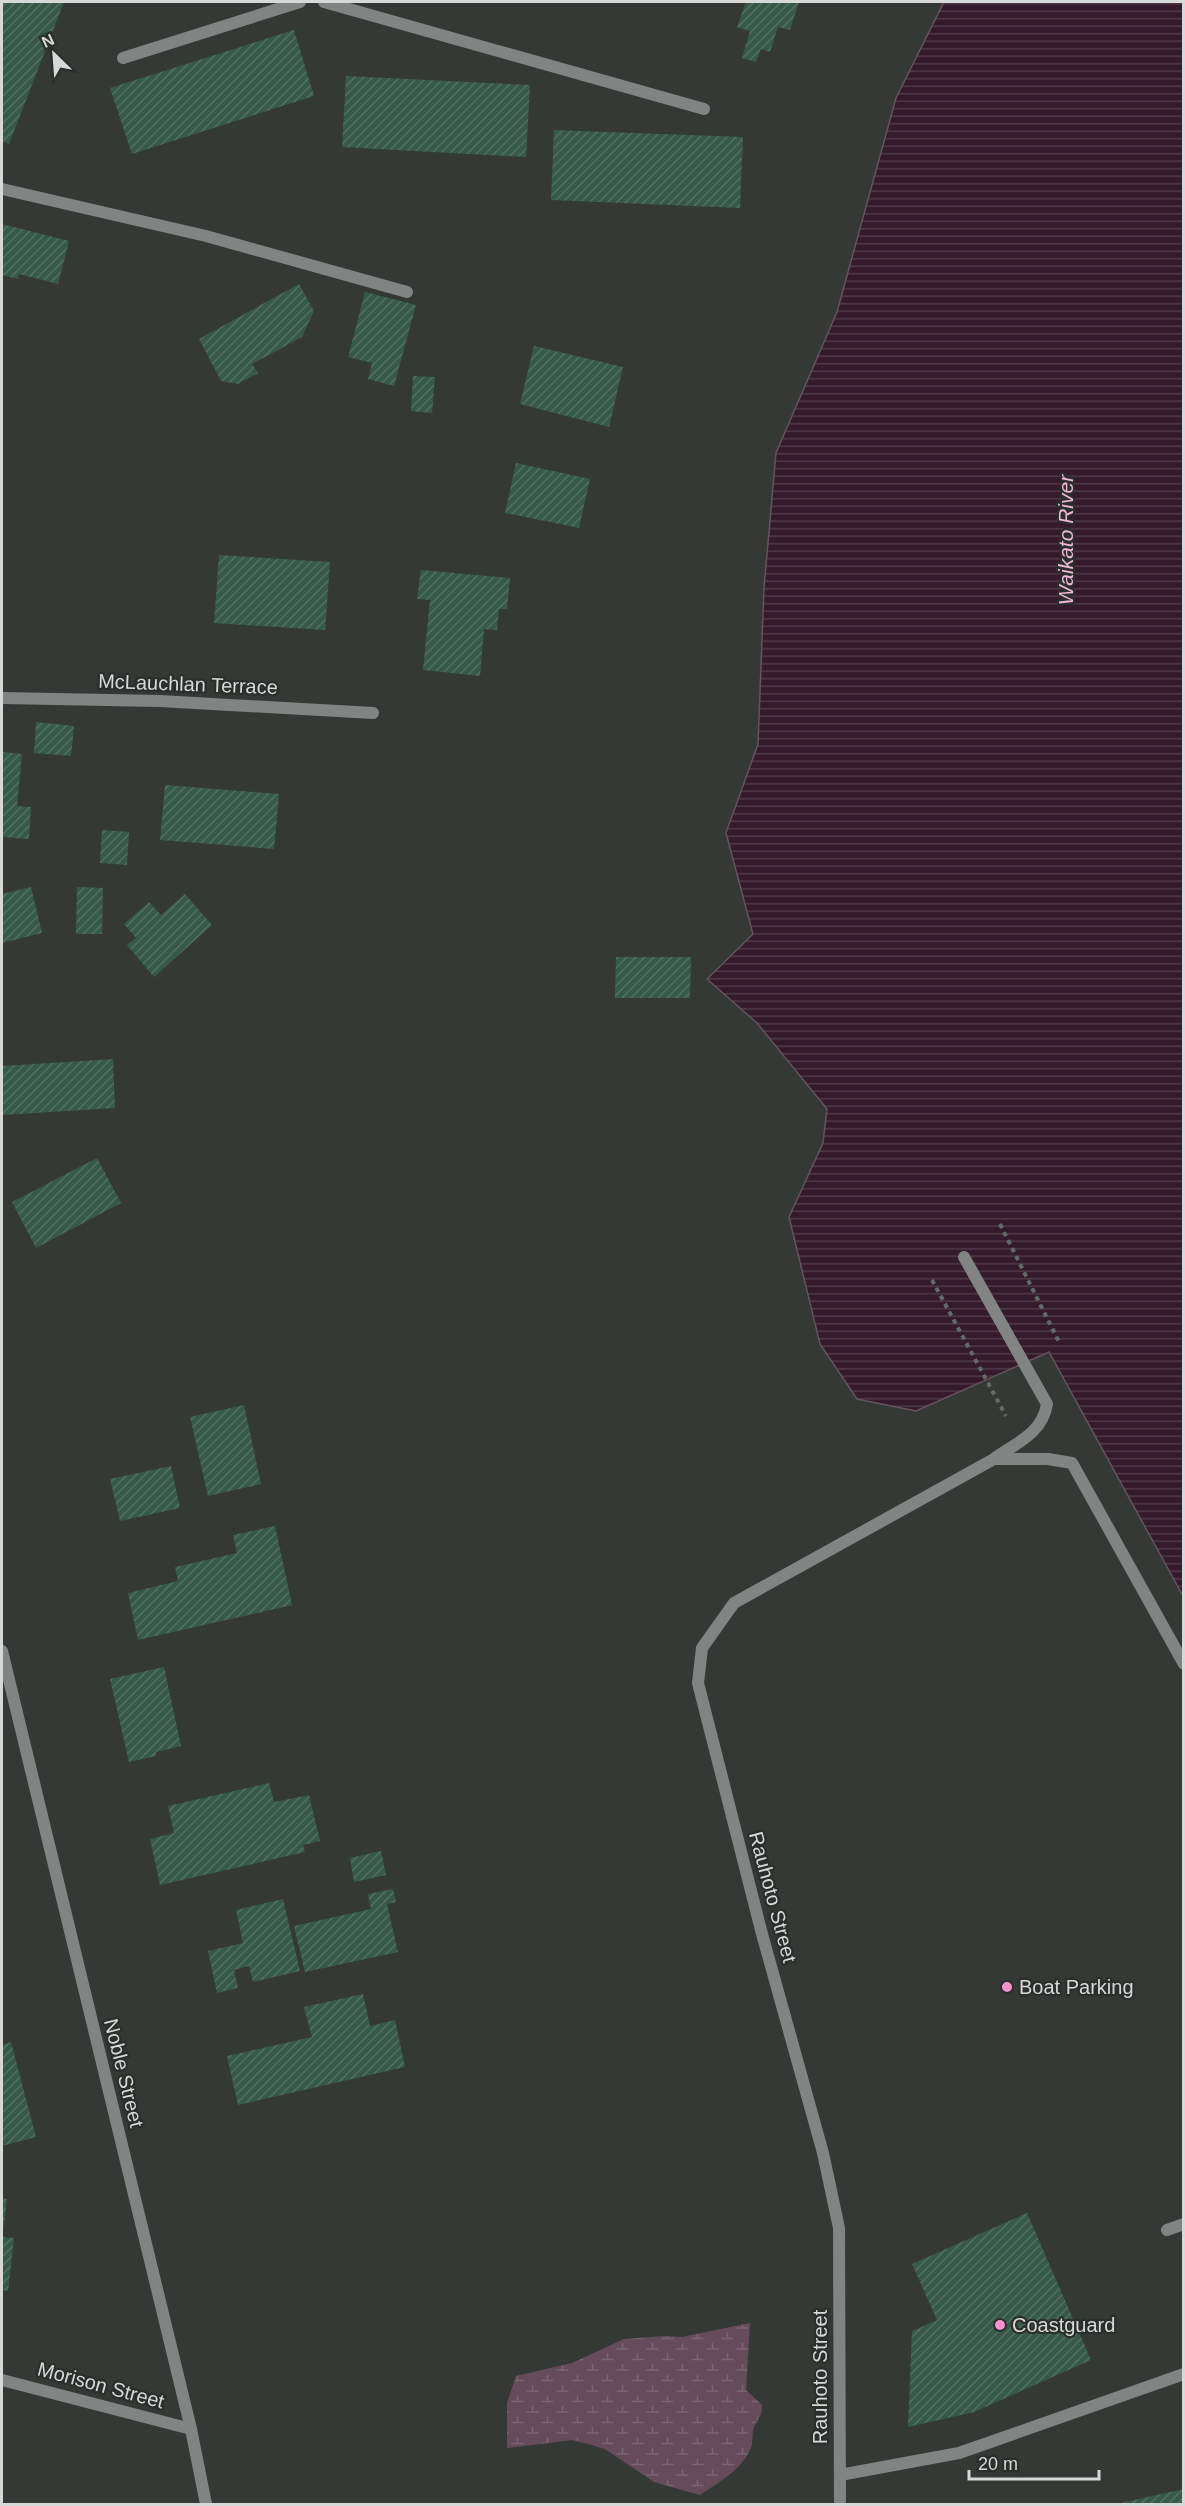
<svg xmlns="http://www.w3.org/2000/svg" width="1185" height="2506" font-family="Arial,sans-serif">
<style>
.wetland{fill:url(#wetland-marsh)}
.water{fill:url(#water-rules);stroke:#65535e;stroke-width:1.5}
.building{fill:url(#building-hatch)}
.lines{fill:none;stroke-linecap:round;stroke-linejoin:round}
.path{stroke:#656a67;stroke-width:4;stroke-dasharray:4.5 4.5;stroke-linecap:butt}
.lane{stroke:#828483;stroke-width:12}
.street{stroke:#828483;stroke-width:12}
.poi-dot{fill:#f790cd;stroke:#2a2f2c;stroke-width:2}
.labels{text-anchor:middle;stroke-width:4.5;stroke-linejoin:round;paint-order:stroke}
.street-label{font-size:20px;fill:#d6d9d8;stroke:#2a2f2c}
.poi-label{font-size:20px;fill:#d6d9d8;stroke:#2a2f2c;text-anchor:start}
.water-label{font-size:21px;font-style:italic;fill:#efb6d6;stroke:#2a2f2c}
</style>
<defs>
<pattern id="wetland-marsh" width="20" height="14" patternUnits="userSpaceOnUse" patternTransform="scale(1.5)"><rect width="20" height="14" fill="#664c5b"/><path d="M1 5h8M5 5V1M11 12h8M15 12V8" fill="none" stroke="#7b6572"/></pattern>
<pattern id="water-rules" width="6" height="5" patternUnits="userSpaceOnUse" patternTransform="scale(1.5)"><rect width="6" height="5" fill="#341a2a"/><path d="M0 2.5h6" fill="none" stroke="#513b48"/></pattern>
<pattern id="building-hatch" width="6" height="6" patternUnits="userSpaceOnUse" patternTransform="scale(1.5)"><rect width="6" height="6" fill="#37594a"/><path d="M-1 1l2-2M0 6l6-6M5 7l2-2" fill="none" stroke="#537063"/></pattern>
</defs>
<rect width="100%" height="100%" fill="#343936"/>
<!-- wetland -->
<path class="wetland" d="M750 2323 746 2390 762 2405C763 2414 758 2419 754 2427 751 2435 754 2443 750 2450 741 2470 718 2483 700 2495L654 2482 605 2449 592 2445 572 2440 507 2448V2403L516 2376 572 2363 624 2339 665 2336 682 2337Z"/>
<!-- water -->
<path class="water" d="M944 2H1183V1596L1049 1352 916 1411 857 1399 820 1344 789 1217 823 1143 827 1109 757 1023 707 979 753 934 726 833 758 744 764 588 776 453 837 312 896 98Z"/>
<!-- building -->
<path class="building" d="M2 2H64L9 144 2 141Z
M746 2H799L790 30 778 27 770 52 761 49 756 62 742 58 750 31 737 27Z
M294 30 314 96 132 154 110 88Z
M346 76 530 85 526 157 342 147Z
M554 130 743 137 740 208 551 200Z
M2 224 69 241 58 284 19 274 18 279 2 275Z
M299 284 314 311 302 337 252 364 258 373 238 384 221 381 199 339Z
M365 292 416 305 394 386 368 379 372 363 348 357Z
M534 346 623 367 609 427 520 404Z
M413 376 435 377 432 413 411 411Z
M516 463 590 479 579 528 505 513Z
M219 555 330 562 325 630 214 623Z
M421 570 510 578 507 609H499L497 630 484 629 480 676 423 670 430 600 417 599Z
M36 722 74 726 71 756 34 753Z
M2 752 22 754 17 806 31 807 29 839 2 837Z
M165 785 279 794 274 849 160 840Z
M102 830 129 832 127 865 100 863Z
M31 887 42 933 2 943V894Z
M77 887 103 888 102 934H76Z
M185 894 212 925 154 977 127 945 136 938 124 924 149 902 161 915Z
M616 957H691L690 998H615Z
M113 1059 115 1108 2 1115V1066Z
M97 1158 121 1203 36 1248 12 1202Z
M244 1405 261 1484 208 1496 190 1417Z
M171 1466 180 1508 120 1521 110 1479Z
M275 1526 292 1605 138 1640 128 1593 178 1581 175 1567 237 1553 233 1535Z
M164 1667 181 1746 156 1752V1756L129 1762 110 1679Z
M269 1783 274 1802 309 1795 320 1841 303 1845 305 1852 160 1885 150 1839 174 1833 168 1806Z
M381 1851 386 1875 354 1882 350 1858Z
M393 1889 396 1902 387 1904 398 1952 305 1972 294 1926 371 1909 368 1894Z
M283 1899 300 1971 253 1982 249 1966 234 1970 238 1988 217 1993 208 1951 243 1943 236 1910Z
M363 1994 370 2026 395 2020 405 2067 238 2105 227 2056 312 2037 304 2007Z
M11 2042 36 2137 2 2146V2045Z
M2 2198 7 2199 3 2233H2Z
M1027 2213 1091 2360 974 2412 908 2427 912 2331 937 2320 912 2264Z
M2 2237 14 2238 8 2291 2 2290Z
M1184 2489V2504H1116Z"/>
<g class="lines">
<!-- path -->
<path class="path" d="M1000 1224 1060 1344
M932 1280 1006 1416"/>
<!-- lane -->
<path class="lane" d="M324 2 704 109
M123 58 300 2
M2 189 206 236 407 292
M964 1257 1047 1404C1043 1432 1017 1443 995 1458
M994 1459H1048L1072 1463 1184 1664
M1167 2230 1184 2224
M840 2475 959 2453 1184 2374"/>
<!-- street -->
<path class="street" d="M2 698 160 701 373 713
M2 1651 191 2429 206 2504
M2 2380 191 2429
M840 2504 839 2228 823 2153 762 1934 698 1683 702 1648 734 1603 994 1459"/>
</g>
<!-- markers -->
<g class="poi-dot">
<circle cx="1007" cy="1987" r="6"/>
<circle cx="1000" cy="2325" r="6"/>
</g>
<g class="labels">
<!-- street labels -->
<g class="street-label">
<text transform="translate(188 684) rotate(2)" y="7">McLauchlan Terrace</text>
<text transform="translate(773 1897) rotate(75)" y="7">Rauhoto Street</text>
<text transform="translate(124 2073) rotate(76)" y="7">Noble Street</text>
<text transform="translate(820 2377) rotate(-90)" y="7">Rauhoto Street</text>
<text transform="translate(101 2385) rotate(15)" y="7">Morison Street</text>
</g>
<!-- poi labels -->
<g class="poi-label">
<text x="1019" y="1994">Boat Parking</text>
<text x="1012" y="2332">Coastguard</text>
</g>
<!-- water labels -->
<g class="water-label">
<text transform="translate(1066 540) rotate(-90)" y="7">Waikato River</text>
</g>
</g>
<!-- border -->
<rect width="1185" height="2506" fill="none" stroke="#d6d9d8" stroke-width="6"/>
<!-- north arrow -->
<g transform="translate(54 54) rotate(335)" stroke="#2a2f2c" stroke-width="4.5" paint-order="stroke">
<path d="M0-4.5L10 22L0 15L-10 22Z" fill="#d6d9d8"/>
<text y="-9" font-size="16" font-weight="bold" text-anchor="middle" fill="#d6d9d8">N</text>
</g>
<!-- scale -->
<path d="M969 2470v9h130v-9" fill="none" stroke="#d6d9d8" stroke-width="3"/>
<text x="978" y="2470" font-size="18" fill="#d6d9d8" stroke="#2a2f2c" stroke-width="4.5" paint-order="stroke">20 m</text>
</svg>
